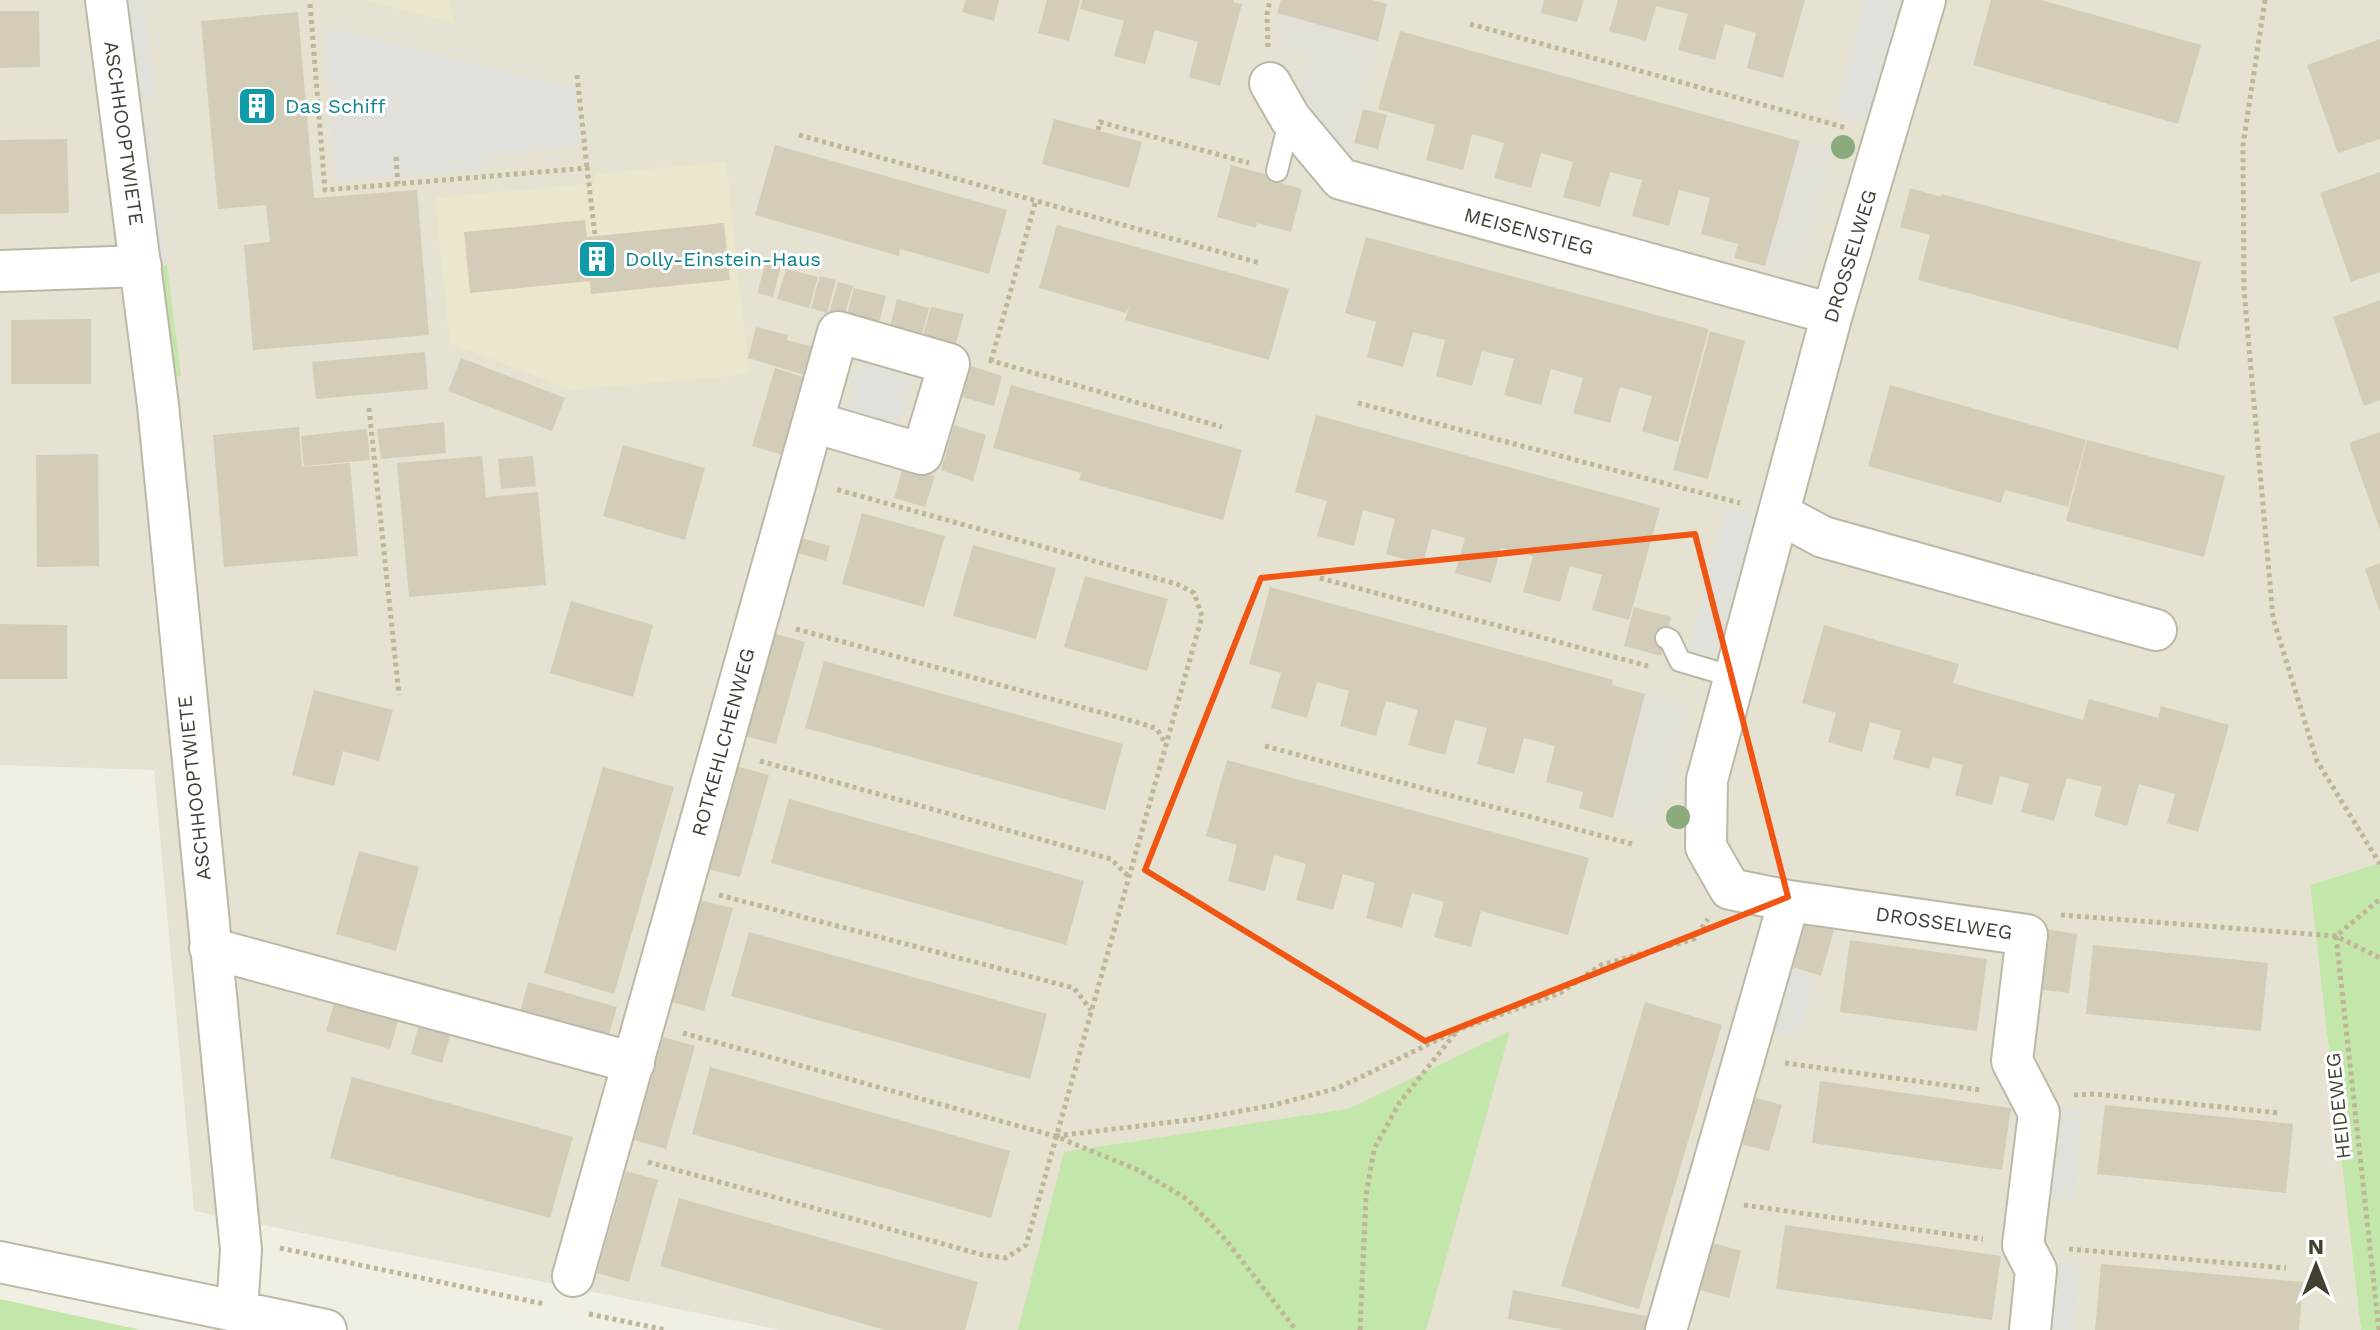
<svg xmlns="http://www.w3.org/2000/svg" width="2380" height="1330" font-family="'Work Sans',sans-serif">
<style>
.residential{fill:#e5e2d1}
.industrial{fill:#e3e0d8}
.education{fill:#ebe7cc}
.green{fill:#c3e6ab}
.parking{fill:#e2e0db}
.building{fill:#d3ccb8}
.lines{fill:none;stroke-linecap:round;stroke-linejoin:round}
.service-casing{stroke:#bdb8a6;stroke-width:24}
.minor-casing{stroke:#bdb8a6;stroke-width:44}
.path{stroke:#beb697;stroke-width:5;stroke-dasharray:4 4;stroke-linecap:butt}
.service{stroke:#fff;stroke-width:20}
.minor{stroke:#fff;stroke-width:40}
.tree{fill:#8cab7c}
.marked{fill:none;stroke:#f15514;stroke-width:6;stroke-linejoin:round}
.labels{text-anchor:middle;stroke-width:6;stroke-linejoin:round;paint-order:stroke}
.culture-label{font-size:20px;fill:#0d838f;stroke:#fff;text-anchor:start}
.street-label{font-size:20px;fill:#433f33;stroke:#fff}
</style>
<rect width="100%" height="100%" fill="#f1efe3"/>
<!-- residential -->
<path class="residential" d="M0 0H2380V863L2310 885 2361 1330H781L194 1211 154 770 0 765Z"/>
<!-- industrial -->
<path class="industrial" d="M1277 13 1378 41 1348 155 1298 95 1310 54 1279 45Z
M1800 141 1834 150 1801 272 1783 271 1765 266Z
M1645 694 1688 706 1656 830 1613 818Z"/>
<!-- education -->
<path class="education" d="M368 0H449L455 24Z
M726 162 749 374 571 390 450 343 435 198 595 183V174Z"/>
<!-- green -->
<path class="green" d="M167 264 181 376 171 378 158 270Z
M2380 863V1330H2361L2310 885Z
M1510 1031 1426 1330H1018L1064 1152 1348 1109Z
M0 1299 141 1330H0Z"/>
<!-- parking -->
<path class="parking" d="M121 0H144L155 100 134 102Z
M1865 0H1902L1870 123 1835 114Z
M324 26 575 89 581 146 483 155V169L336 180Z
M148 123 167 264 158 270 137 124Z
M865 364 915 379 898 398 908 408 893 424 846 409 860 390 850 382Z
M1726 507 1760 517 1722 658 1688 650Z
M1786 967 1816 976 1799 1038 1769 1030Z
M2055 1107 2081 1110 2074 1199 2047 1197Z
M2052 1261 2079 1264 2073 1330H2046Z"/>
<!-- building -->
<path class="building" d="M966 0H999L994 21 962 12Z
M1047 0H1080L1069 41 1038 33Z
M1083 0H1234L1233 2 1242 4 1220 86 1189 77 1198 42 1155 30 1145 64 1114 56 1124 21 1080 9Z
M1281 0H1372L1387 4 1378 41 1277 13Z
M1544 0H1584L1577 22 1541 13Z
M1618 0H1805L1783 78 1747 68 1756 33 1725 24 1715 60 1678 50 1688 14 1656 6 1646 41 1609 31Z
M1991 0H2041L2201 45 2178 124 1973 65Z
M0 11H39L40 67 0 68Z
M298 12 314 198 417 190 429 335 253 350 244 245 270 242 266 205 218 209 201 21Z
M1400 31 1800 141 1765 266 1734 258 1738 244 1701 234 1710 198 1679 190 1669 226 1632 216 1642 180 1610 172 1600 207 1563 197 1573 162 1541 153 1531 188 1494 178 1504 143 1472 134 1463 170 1426 160 1435 125 1378 109Z
M2380 39V139L2338 153 2307 65Z
M1363 109 1387 115 1378 149 1354 143Z
M1054 119 1142 142 1129 188 1042 164Z
M67 139 69 213 0 214V140Z
M775 145 1007 210 989 274 900 249 899 256 755 215Z
M1231 165 1272 176 1271 180 1302 189 1291 232 1257 223 1256 228 1217 217Z
M2380 172V272L2351 282 2320 193Z
M1910 188 1941 197V194L2201 262 2178 349 1918 280 1930 235 1900 227Z
M585 220 587 237 724 223 730 280 591 294 590 281 470 293 464 232Z
M1057 225 1289 289 1269 360 1125 320 1130 304 1126 313 1039 288Z
M1366 237 1709 329 1678 442 1642 431 1652 396 1620 387 1610 423 1573 413 1583 378 1551 369 1541 405 1504 395 1514 359 1482 351 1472 386 1436 376 1445 340 1413 332 1403 367 1367 357 1376 322 1345 313Z
M766 262 781 266 773 297 757 293Z
M786 269 818 277 809 308 777 299Z
M820 276 836 280 827 313 811 308Z
M838 282 853 286 844 317 829 313Z
M854 288 886 296 878 327 846 318Z
M897 299 929 308 921 338 889 330Z
M2380 300V400L2364 406 2333 317Z
M931 307 964 314 955 346 922 339Z
M91 319V384H11V320Z
M756 327 788 335 787 340 817 348 808 376 748 358Z
M1710 331 1745 341 1708 479 1673 470Z
M425 352 428 389 316 399 312 362Z
M461 358 565 398 552 431 448 391Z
M971 366 1002 376 994 406 962 397Z
M775 368 806 378 783 455 752 446Z
M1011 385 1242 450 1223 520 1079 480 1081 473 993 448Z
M1890 385 2086 440 2068 507 2005 490 2001 503 1868 466Z
M1316 415 1660 508 1629 620 1592 610 1602 575 1570 566 1560 602 1523 592 1533 556 1501 548 1491 583 1455 573 1465 538 1432 529 1423 564 1386 554 1395 519 1363 510 1354 546 1317 536 1327 501 1295 492Z
M444 422 446 453 381 459 377 429Z
M954 425 986 435 973 481 941 470Z
M299 427 302 467 350 463 358 556 224 567 213 435Z
M367 429 370 460 304 466 301 436Z
M2380 432V530L2349 443Z
M2087 440 2225 476 2204 557 2066 521Z
M623 445 705 468 685 540 603 516Z
M98 454 99 566 37 567 36 455Z
M482 456 486 497 538 492 546 585 409 597 397 463Z
M533 456 536 486 501 489 498 459Z
M903 467 935 476 925 507 894 498Z
M862 513 945 536 924 607 842 584Z
M798 537 830 546 826 561 794 552Z
M973 545 1056 568 1036 639 953 616Z
M2380 563V610H2379L2365 569Z
M1085 576 1168 599 1147 671 1064 647Z
M1270 587 1613 680 1612 685 1645 694 1613 818 1579 808 1583 792 1546 782 1555 746 1524 738 1514 774 1477 764 1487 728 1455 720 1445 755 1408 745 1418 710 1386 701 1376 736 1340 726 1349 691 1317 682 1307 718 1271 708 1281 673 1249 664Z
M571 601 653 625 633 697 550 673Z
M1634 607 1671 617 1661 656 1624 646Z
M0 624 67 625V679H0Z
M1824 625 1959 664 1953 683 2083 720 2089 699 2158 718 2161 706 2229 725 2198 832 2167 823 2175 794 2139 784 2127 826 2094 816 2102 787 2067 778 2054 821 2021 812 2029 784 2000 776 1992 805 1955 795 1963 765 1933 757 1929 769 1893 759 1901 731 1870 722 1862 752 1828 742 1836 713 1802 703Z
M773 633 805 642 776 744 744 736Z
M824 661 1123 744 1105 810 805 728Z
M314 690 393 710 379 761 343 751 334 786 292 775Z
M1227 760 1589 858 1568 935 1481 911 1471 947 1434 937 1444 902 1412 893 1402 928 1366 918 1375 883 1343 874 1333 910 1296 900 1306 864 1274 855 1265 891 1228 881 1237 845 1206 836Z
M736 766 769 775 740 877 707 869Z
M603 767 674 787 614 994 544 973Z
M789 799 1084 881 1066 945 771 863Z
M359 851 419 867 396 951 336 934Z
M700 900 733 908 704 1011 672 1002Z
M1807 918 1835 926 1821 976 1793 967Z
M2046 929 2077 934 2069 993 2038 989Z
M749 932 1047 1014 1030 1079 731 996Z
M1850 940 1987 959 1977 1031 1840 1012Z
M2093 945 2268 963 2261 1031 2086 1014Z
M528 982 617 1007 608 1038 520 1013Z
M335 1000 399 1018 390 1049 326 1031Z
M1645 1002 1722 1025 1639 1309 1561 1286Z
M419 1024 451 1033 442 1063 411 1054Z
M663 1037 695 1046 666 1149 634 1140Z
M710 1067 1010 1151 991 1218 692 1134Z
M352 1077 573 1137 550 1218 330 1158Z
M1820 1081 2011 1108 2002 1170 1812 1143Z
M1753 1097 1782 1105 1769 1151 1741 1144Z
M2105 1105 2293 1124 2286 1193 2097 1174Z
M626 1171 658 1180 629 1282 597 1273Z
M679 1198 978 1282 965 1330H885L660 1266Z
M1785 1225 2001 1256 1992 1320 1776 1289Z
M1713 1243 1741 1251 1729 1298 1700 1290Z
M2101 1264 2303 1282 2299 1330H2095Z
M1513 1290 1652 1317 1650 1330H1565L1508 1319Z"/>
<g class="lines">
<defs>
<path id="service" d="M1277 171 1290 118
M1666 638 1670 640 1680 661 1734 677"/>
<path id="minor" d="M106 0 158 405 241 1250 237 1311
M1925 0 1832 314 1707 780 1706 847 1730 889 1789 901 2027 935 2012 1061 2039 1113 2023 1245 2036 1270 2030 1330
M1270 83 1290 118 1341 179 1832 314
M0 271 141 266
M1780 514 1823 537 2156 630
M210 948 634 1063
M0 1262 326 1330
M573 1276 838 332 949 364 922 454 813 422
M1666 1330 1789 901"/>
</defs>
<!-- service casing -->
<use href="#service" class="service-casing"/>
<!-- minor casing -->
<use href="#minor" class="minor-casing"/>
<!-- path -->
<path class="path" d="M2265 0 2243 145 2244 290 2273 618 2317 761 2380 864
M310 4 325 190 587 168 595 235
M1470 24 1847 128
M1268 47 1267 14 1270 0
M577 75 587 168
M1098 130 1100 122 1249 163
M799 135 1260 263
M396 157 398 184
M989 360 1222 427
M991 361 1036 200
M1358 403 1740 503
M369 408 399 695
M1320 578 1648 666
M796 629 1143 724 1157 729 1166 745
M1265 746 1632 844
M760 761 1111 859 1129 877
M719 895 1074 988 1091 1010
M2061 915 2336 936 2380 958
M683 1033 1055 1136 1138 1170 1187 1199 1225 1239 1296 1330
M1785 1063 1981 1090
M2074 1095 2094 1094 2280 1113
M1056 1136 1197 1119 1274 1105 1338 1088 1458 1030 1560 993 1601 965 1694 939 1708 919
M648 1162 983 1255 1006 1258 1026 1245 1202 616 1194 593 1177 584 835 489
M1744 1205 1983 1239
M280 1248 544 1304
M2069 1249 2286 1268
M589 1314 666 1330
M1360 1330 1366 1196 1374 1149 1400 1102 1457 1031
M2379 1330 2336 936 2380 899"/>
<!-- service -->
<use href="#service" class="service"/>
<!-- minor -->
<use href="#minor" class="minor"/>
</g>
<!-- trees -->
<g class="tree">
<circle cx="1843" cy="147" r="12"/>
<circle cx="1678" cy="817" r="12"/>
</g>
<!-- marked area -->
<path class="marked" d="M1695 534 1788 897 1425 1041 1145 870 1261 578Z"/>
<!-- icons -->
<defs>
<symbol id="building-square" viewBox="-11 -11 22 22"><rect x="-9" y="-9" width="18" height="18" rx="4" fill="#0f9aa8" stroke="#fff"/><path d="M-4-6H4V6H1V3H-1V6H-4ZM-2.5-4.3h1.7v1.8h-1.7ZM.8-4.3h1.7v1.8H.8ZM-2.5-1h1.7V.8h-1.7ZM.8-1h1.7V.8H.8Z" fill="#fff"/></symbol>
</defs>
<g fill-rule="evenodd">
<use href="#building-square" x="235" y="84" width="44" height="44"/>
<use href="#building-square" x="575" y="237" width="44" height="44"/>
</g>
<g class="labels">
<!-- culture labels -->
<g class="culture-label">
<text x="285" y="113">Das Schiff</text>
<text x="625" y="266">Dolly-Einstein-Haus</text>
</g>
<!-- street labels -->
<g class="street-label">
<text transform="translate(124 133) rotate(82)" y="7">ASCHHOOPTWIETE</text>
<text transform="translate(1529 231) rotate(15)" y="7">MEISENSTIEG</text>
<text transform="translate(1850 256) rotate(-73)" y="7">DROSSELWEG</text>
<text transform="translate(723 742) rotate(-75)" y="7">ROTKEHLCHENWEG</text>
<text transform="translate(194 788) rotate(-96)" y="7">ASCHHOOPTWIETE</text>
<text transform="translate(1944 923) rotate(8)" y="7">DROSSELWEG</text>
<text transform="translate(2338 1106) rotate(-96)" y="7">HEIDEWEG</text>
</g>
</g>
<!-- north arrow -->
<g transform="translate(2316 1266)" stroke="#ffffff" stroke-width="6" paint-order="stroke">
<path d="M0-6L14 30L0 20L-14 30Z" fill="#433f33"/>
<text y="-12" font-size="22" font-weight="bold" text-anchor="middle" fill="#433f33">N</text>
</g>
</svg>
